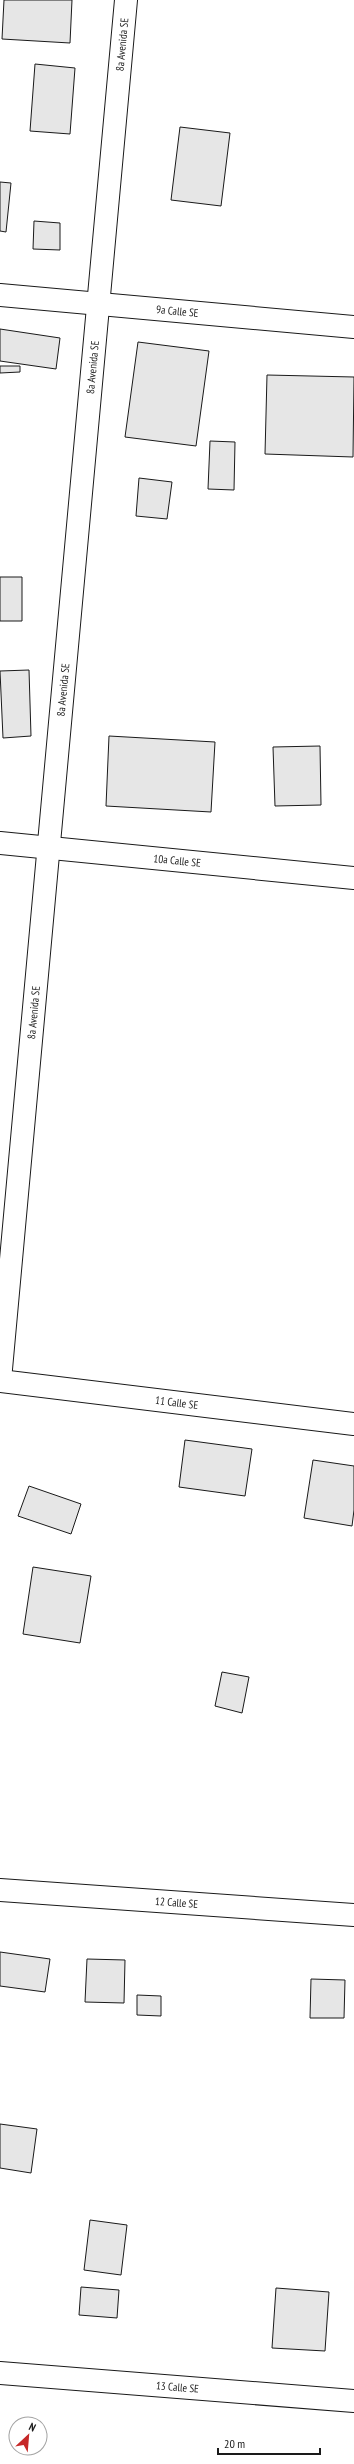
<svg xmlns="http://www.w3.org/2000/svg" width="354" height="2464" font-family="'PT Sans Narrow',sans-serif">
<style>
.building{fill:#e6e6e6;stroke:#1a1a1a}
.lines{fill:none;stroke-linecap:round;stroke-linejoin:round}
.street-casing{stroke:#1a1a1a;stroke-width:24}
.street{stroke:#fff;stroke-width:22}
.labels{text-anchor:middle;stroke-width:3;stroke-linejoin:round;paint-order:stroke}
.street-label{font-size:11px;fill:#1a1a1a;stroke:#fff}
</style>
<rect width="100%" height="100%" fill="#fff"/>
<!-- building -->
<path class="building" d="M4 0H72L70 43 2 39Z
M35 64 75 68 70 134 30 131Z
M180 127 230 133 221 206 171 200Z
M0 182 11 183 6 232 0 231Z
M34 221 60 223V250L33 249Z
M0 329 60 338 56 369 0 361Z
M138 342 209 351 196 446 125 437Z
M0 366H20V372L0 373Z
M267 375 354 377 353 457 265 454Z
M210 441 235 442 234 490 208 489Z
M139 478 172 482 167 519 136 516Z
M0 577H22V621H0Z
M29 670 31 736 3 738 0 671Z
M109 736 215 742 211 812 106 806Z
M320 746 321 805 275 806 273 747Z
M185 1440 252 1449 245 1496 179 1487Z
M313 1460 354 1466V1510L352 1526 304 1518Z
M29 1486 81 1504 71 1534 18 1516Z
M33 1567 91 1576 80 1643 23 1634Z
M222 1672 249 1677 242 1713 215 1706Z
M0 1952 50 1959 45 1992 0 1986Z
M87 1959 125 1960 124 2003 85 2002Z
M311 1979 345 1980 344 2018H310Z
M137 1995 161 1996V2016L137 2015Z
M0 2124 37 2129 31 2173 0 2168Z
M90 2220 127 2225 121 2275 84 2270Z
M81 2287 119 2290 117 2318 79 2315Z
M276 2288 329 2292 325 2351 272 2348Z"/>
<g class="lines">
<defs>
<g id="street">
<path id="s1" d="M0 295 354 327"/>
<path id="s2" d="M0 843 354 878"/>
<path id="s3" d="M0 1380 126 0"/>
<path id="s4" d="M0 1381 354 1424"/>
<path id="s5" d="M0 1890 354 1915"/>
<path id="s6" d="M0 2373 354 2401"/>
</g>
</defs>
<!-- street casing -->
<use href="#street" class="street-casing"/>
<!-- street -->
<use href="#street" class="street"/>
</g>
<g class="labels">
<!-- street labels -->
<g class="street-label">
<text dy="4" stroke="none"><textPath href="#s3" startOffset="1341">8a Avenida SE</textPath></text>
<text dy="4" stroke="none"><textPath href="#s1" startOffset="178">9a Calle SE</textPath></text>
<text dy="4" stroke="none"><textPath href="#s3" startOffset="1017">8a Avenida SE</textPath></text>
<text dy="4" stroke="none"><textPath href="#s3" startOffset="693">8a Avenida SE</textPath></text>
<text dy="4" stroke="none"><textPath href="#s2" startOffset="178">10a Calle SE</textPath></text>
<text dy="4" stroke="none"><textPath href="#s3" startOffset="369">8a Avenida SE</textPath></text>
<text dy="4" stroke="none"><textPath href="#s4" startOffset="178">11 Calle SE</textPath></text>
<text dy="4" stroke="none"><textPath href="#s5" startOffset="177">12 Calle SE</textPath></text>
<text dy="4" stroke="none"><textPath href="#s6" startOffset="178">13 Calle SE</textPath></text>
</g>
</g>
<!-- north arrow -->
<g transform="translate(28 2436) rotate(26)"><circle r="19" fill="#ffffff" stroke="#a3a3a3"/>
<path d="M0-3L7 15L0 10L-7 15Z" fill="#c62828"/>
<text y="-6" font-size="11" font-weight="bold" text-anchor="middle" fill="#1a1a1a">N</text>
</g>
<!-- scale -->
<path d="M218 2448v6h102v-6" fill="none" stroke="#1a1a1a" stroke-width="2"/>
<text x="224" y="2448" font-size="12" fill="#1a1a1a" stroke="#ffffff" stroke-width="3" paint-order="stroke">20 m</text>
</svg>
